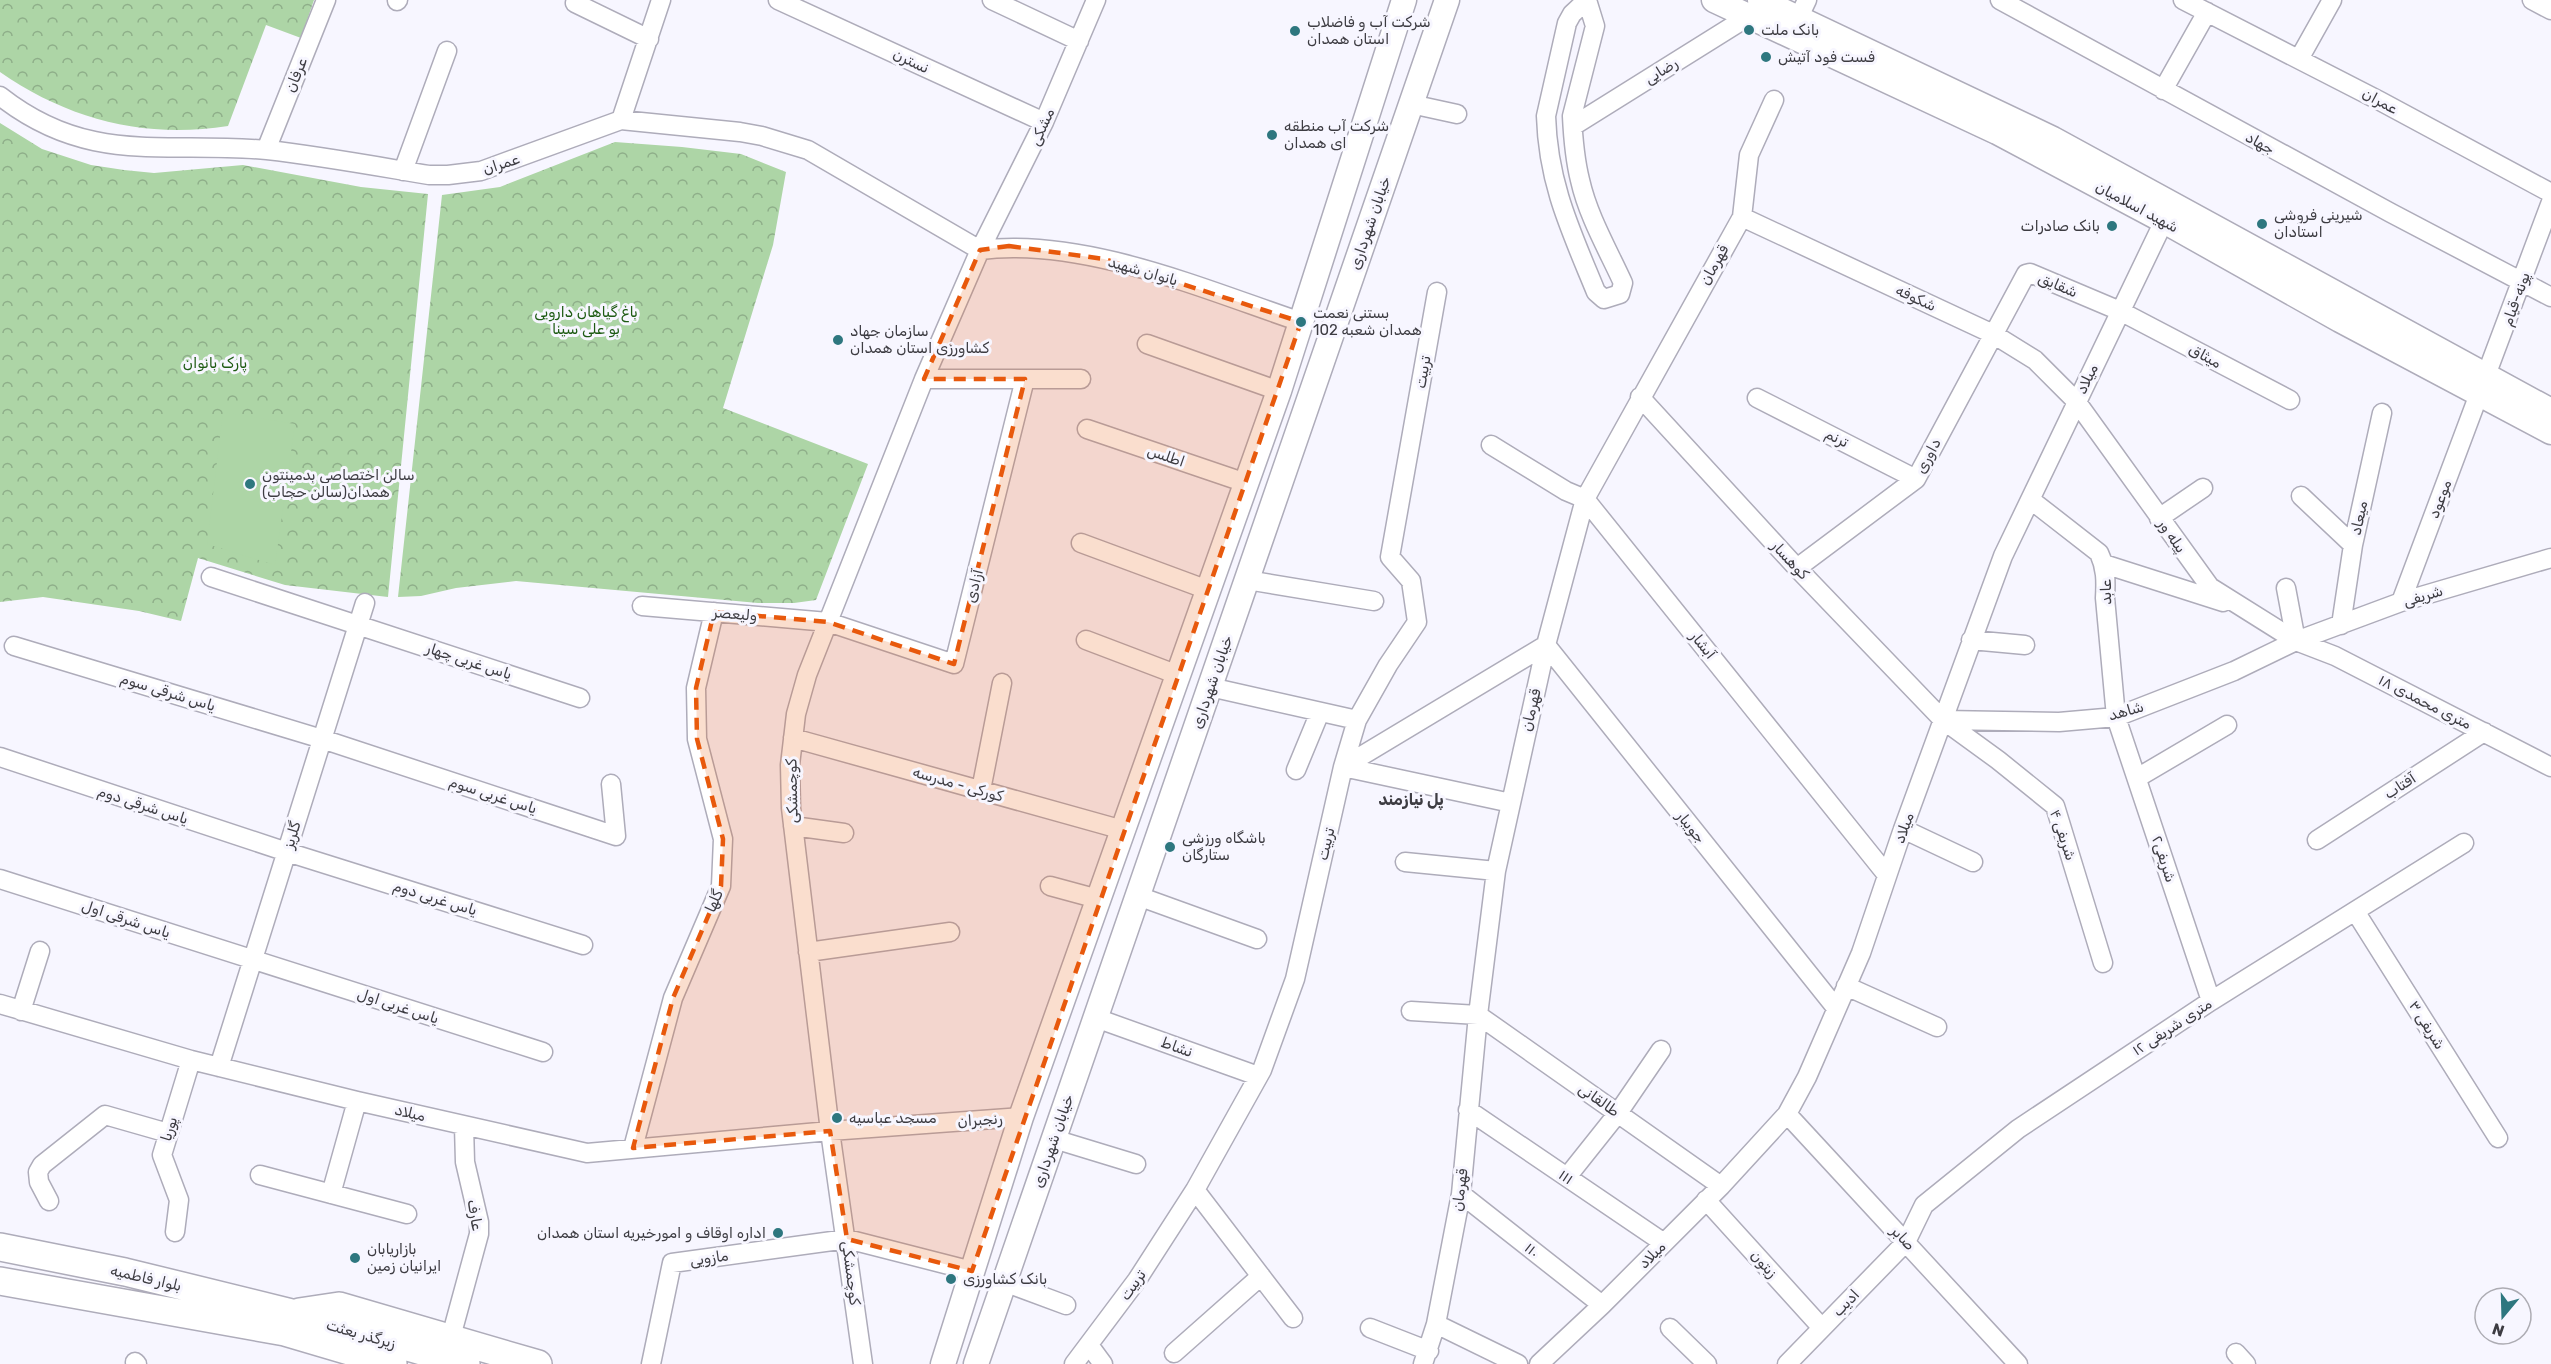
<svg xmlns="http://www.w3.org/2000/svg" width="2551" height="1364" font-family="Rubik,'Noto Sans Arabic',sans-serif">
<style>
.park{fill:url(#park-crowns)}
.garden{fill:#add5a6}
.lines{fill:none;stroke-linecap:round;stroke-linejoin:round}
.minor-casing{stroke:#aeacba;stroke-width:21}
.major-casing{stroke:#aeacba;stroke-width:27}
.highway-casing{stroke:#aeacba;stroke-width:30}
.minor{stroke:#fff;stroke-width:18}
.major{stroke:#fff;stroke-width:24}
.highway{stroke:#fff;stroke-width:27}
.marked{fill:#e8590c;fill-opacity:0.2;stroke:#e8590c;stroke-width:4.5;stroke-dasharray:12 8;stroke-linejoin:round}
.poi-dot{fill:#2e777f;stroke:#f7f6ff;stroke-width:2}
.labels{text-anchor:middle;stroke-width:6;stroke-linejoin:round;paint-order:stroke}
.poi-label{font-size:15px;fill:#3d3c42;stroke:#f7f6ff;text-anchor:start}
.street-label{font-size:15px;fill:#3d3c42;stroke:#f7f6ff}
.park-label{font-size:15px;fill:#1e5b13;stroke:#f7f6ff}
.neighbourhood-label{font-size:16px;font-weight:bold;fill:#3d3c42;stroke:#f7f6ff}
</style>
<defs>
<pattern id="park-crowns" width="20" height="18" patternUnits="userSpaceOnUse" patternTransform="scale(1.5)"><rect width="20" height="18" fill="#add5a6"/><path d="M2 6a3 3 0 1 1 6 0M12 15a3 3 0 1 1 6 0" fill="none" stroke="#8eae89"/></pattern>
</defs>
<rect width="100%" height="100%" fill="#f7f6ff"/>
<!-- park -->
<path class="park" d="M0 0H314L301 38 266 25 228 126C145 139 69 120 0 72Z
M0 123 42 149 91 165 124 170 154 173 243 165 361 187 428 194 388 597 285 585 198 558 181 621 139 611 43 597 0 602Z
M615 142 682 147 741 154 786 172 773 245 723 408 868 464 816 600 794 603H758L516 581 456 588 421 596 398 597 442 195 500 187Z"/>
<!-- garden -->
<path class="garden" d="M223 412 295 424 275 565 207 544Z"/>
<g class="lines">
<defs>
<path id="minor" d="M778 0 1044 122
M992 0 1079 41
M1587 0 1595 26 1572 116C1573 137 1575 160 1580 180 1588 216 1608 250 1623 283L1620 294 1604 299 1596 292C1571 231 1548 184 1546 116L1567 23 1572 14Z
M2000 0 2391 213 2551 297
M2183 0 2380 101 2551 193
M2532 0 2551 10
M397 1 398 0
M575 3 649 39
M1798 19 1807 0
M2299 59 2332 0
M2163 90 2207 12
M0 96C89 166 164 141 267 150 321 156 375 166 429 175H448L481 171 621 120 740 132 762 136 808 150 980 250
M1411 104 1457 114
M621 120 661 0
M1573 126 1749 16
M266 150 326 0
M403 171 447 51
M1742 217 1993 334 2035 360 2076 401 2210 587 2296 641 2335 656 2551 767
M980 250C1083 237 1203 289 1301 322
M1147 344 1279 391
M924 379H1081
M1640 397 1797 568 1943 720 1998 760 2055 806 2103 963
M1757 398 1916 479
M1087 429 1246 483
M1491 445 1566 491 1585 499 1887 875
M2301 496 2353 545
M2031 500 2099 553C2106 568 2106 581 2105 598L2116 717 2211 1001
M2159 518 2203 488
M1081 543 1208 590
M2104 564 2223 602
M1797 568 1916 479 2026 274 2030 273 2120 311 2290 400
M211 577 580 698
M1247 580 1374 601
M2286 588 2296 641
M2401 602 2551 202
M642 606 828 622 954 664 1025 379
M2341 625 2353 545 2382 413
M1086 640 1178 675
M1971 640 2025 645
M14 646 322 739 616 836 611 784
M1210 687 1357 720
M1943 720 2059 722 2116 717 2234 671 2296 641 2401 602 2551 558
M793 738 1123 830
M0 757 287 852 583 945
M1343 767 1546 645 1836 1008
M1343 767 1511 803
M1296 770 1320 712
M2137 778 2227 725
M981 790 1002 683
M793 826 844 833
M1903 829 1973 862
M2317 840 2484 732
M1405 862 1496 871
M0 879 543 1052
M1050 886 1098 899
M1138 896 1257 939
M2355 911 2498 1138
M808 952 950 932
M1846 986 1937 1027
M0 1004 191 1060 357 1101 587 1153 830 1131 1021 1117
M21 1011 40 951
M1411 1011 1478 1015 1721 1186
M1096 1018 1258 1076
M219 1067 365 603
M1468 1110 1664 1243
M1787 1114 2018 1364
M1054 1139 1136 1164
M633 1148 673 998 721 886 723 839 697 739 696 688 714 612
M260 1175 407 1214
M1567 1177 1618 1113 1661 1050
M1195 1190 1293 1318
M331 1194 357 1101
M1461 1194 1602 1305
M1706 1200 1822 1328
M49 1201 39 1182 38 1172 42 1165 105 1115 168 1133
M175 1232 179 1200 162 1155 191 1060
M1004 1282 1066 1305
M1436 1324 1518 1364
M1370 1328 1429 1351
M1670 1328 1707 1364
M451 1337 479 1234V1222L465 1162 464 1126
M1089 1345 1103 1364
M1174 1353 1261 1276
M2236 1353 2246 1364
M135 1362 137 1364
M651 1364 672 1263 847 1239 972 1271
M863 1364 830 1131 791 808 790 765 796 714 807 675 924 379 980 250 1044 122 1096 0
M1074 1364 1137 1280 1195 1190 1262 1070 1295 979 1343 767 1357 720 1388 665 1417 622 1411 581 1390 557 1437 292
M1423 1364 1436 1324 1461 1194 1478 1015 1496 871 1546 645 1585 499 1742 217 1749 155 1774 100
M1539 1364 1602 1305 1721 1186 1787 1114 1807 1077 1861 953 1903 829 2003 556 2164 221
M1787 1364 1906 1242 1924 1205 2018 1129 2211 1001 2464 843"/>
<path id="major" d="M1714 0 1997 132 2164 221 2340 320 2551 432
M1760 0 2053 139 2551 411
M943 1364 1021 1117 1279 391 1404 0
M976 1364 1447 0"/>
<path id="highway" d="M0 1247 125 1272 292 1313 466 1364
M0 1281 285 1332 393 1364
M299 1312 339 1306 538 1364"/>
</defs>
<!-- minor casing -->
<use href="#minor" class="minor-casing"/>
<!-- major casing -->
<use href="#major" class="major-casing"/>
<!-- highway casing -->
<use href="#highway" class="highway-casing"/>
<!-- minor -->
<use href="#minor" class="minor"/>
<!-- major -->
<use href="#major" class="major"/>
<!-- highway -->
<use href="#highway" class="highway"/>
</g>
<!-- marked area -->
<path class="marked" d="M1009 246 1104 259 1301 322 972 1271 847 1239 830 1131 633 1148 673 998 721 886 723 839 697 739 696 688 714 612 828 622 954 664 1025 379H924L980 250Z"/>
<!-- markers -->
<g class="poi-dot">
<circle cx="1749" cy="30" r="6"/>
<circle cx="1295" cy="31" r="6"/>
<circle cx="1766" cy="57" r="6"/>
<circle cx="1272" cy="135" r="6"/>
<circle cx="2262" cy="224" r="6"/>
<circle cx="2112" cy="226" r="6"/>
<circle cx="1301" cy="322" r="6"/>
<circle cx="838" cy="340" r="6"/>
<circle cx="250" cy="484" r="6"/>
<circle cx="1170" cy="847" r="6"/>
<circle cx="837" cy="1118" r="6"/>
<circle cx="778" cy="1233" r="6"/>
<circle cx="355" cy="1258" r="6"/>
<circle cx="951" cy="1279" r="6"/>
</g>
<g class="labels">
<!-- poi labels -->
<g class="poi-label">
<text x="1307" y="27">شرکت آب و فاضلاب<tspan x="1307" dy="17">استان همدان</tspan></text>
<text x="1761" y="35">بانک ملت</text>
<text x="1778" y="62">فست فود آتیش</text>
<text x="1284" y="131">شرکت آب منطقه<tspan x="1284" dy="17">ای همدان</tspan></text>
<text x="2274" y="220">شیرینی فروشی<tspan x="2274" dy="17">استادان</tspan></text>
<text x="2100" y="231" text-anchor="end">بانک صادرات</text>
<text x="1313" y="318">بستنی نعمت<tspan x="1313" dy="17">همدان شعبه 102</tspan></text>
<text x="850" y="336">سازمان جهاد<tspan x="850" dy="17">کشاورزی استان همدان</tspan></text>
<text x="262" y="480">سالن اختصاصی بدمینتون<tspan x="262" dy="17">همدان(سالن حجاب)</tspan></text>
<text x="1182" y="843">باشگاه ورزشی<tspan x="1182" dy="17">ستارگان</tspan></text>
<text x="849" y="1123">مسجد عباسیه</text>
<text x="766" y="1238" text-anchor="end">اداره اوقاف و امورخیریه استان همدان</text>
<text x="367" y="1254">بازاریابان<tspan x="367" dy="17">ایرانیان زمین</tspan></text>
<text x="963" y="1284">بانک کشاورزی</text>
</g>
<!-- street labels -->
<g class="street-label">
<text transform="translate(911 61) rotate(25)" y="5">نسترن</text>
<text transform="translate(1661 71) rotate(-32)" y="5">رضایی</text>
<text transform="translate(296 75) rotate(-68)" y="5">عرفان</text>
<text transform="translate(2380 101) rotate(28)" y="5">عمران</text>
<text transform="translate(1042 127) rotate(-65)" y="5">مشکی</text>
<text transform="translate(2260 143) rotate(28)" y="5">جهاد</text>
<text transform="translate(501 164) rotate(-18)" y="5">عمران</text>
<text transform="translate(2137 207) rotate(28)" y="5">شهید اسلامیان</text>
<text transform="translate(1370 223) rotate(-71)" y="5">خیابان شهرداری</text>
<text transform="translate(1714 265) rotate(-61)" y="5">قهرمان</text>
<text transform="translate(1143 271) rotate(16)" y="5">بانوان شهید</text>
<text transform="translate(2058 285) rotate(23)" y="5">شقایق</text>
<text transform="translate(1916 298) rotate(25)" y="5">شکوفه</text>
<text transform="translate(2516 299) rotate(-70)" y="5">پونه-قیام</text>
<text transform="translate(2205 356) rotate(28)" y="5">میثاق</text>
<text transform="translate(1423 372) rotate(-80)" y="5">تربیت</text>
<text transform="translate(2087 379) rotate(-64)" y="5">میلاد</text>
<text transform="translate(1837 438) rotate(27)" y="5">ترنم</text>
<text transform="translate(1166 456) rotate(19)" y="5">اطلس</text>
<text transform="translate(1928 456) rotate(-62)" y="5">داوری</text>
<text transform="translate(2440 499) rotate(-69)" y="5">موعود</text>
<text transform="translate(2359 518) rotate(-78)" y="5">میعاد</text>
<text transform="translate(2172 536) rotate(55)" y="5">پیله ور</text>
<text transform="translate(1790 560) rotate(47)" y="5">کوهسار</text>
<text transform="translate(974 586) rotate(-76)" y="5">آزادی</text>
<text transform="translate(2106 592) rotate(-91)" y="5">عابد</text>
<text transform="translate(2423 596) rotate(-17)" y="5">شریفی</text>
<text transform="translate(735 614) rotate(5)" y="5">ولیعصر</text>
<text transform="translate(1703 645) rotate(51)" y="5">آبشار</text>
<text transform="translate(469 661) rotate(18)" y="5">یاس غربی چهار</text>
<text transform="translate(1212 682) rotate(-71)" y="5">خیابان شهرداری</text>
<text transform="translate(168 692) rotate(17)" y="5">یاس شرقی سوم</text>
<text transform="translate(2425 702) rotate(27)" y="5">۱۸ متری محمدی</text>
<text transform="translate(1531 710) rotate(-77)" y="5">قهرمان</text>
<text transform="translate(2126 711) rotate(-16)" y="5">شاهد</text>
<text transform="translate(958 784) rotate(16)" y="5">کورکی - مدرسه</text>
<text transform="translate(2400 786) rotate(-33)" y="5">آفتاب</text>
<text transform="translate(792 791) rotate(-91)" y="5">کوچمشکی</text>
<text transform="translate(493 795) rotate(18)" y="5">یاس غربی سوم</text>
<text transform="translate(143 805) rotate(18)" y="5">یاس شرقی دوم</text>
<text transform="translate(1691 827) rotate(51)" y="5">جویبار</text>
<text transform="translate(1904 828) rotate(-70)" y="5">میلاد</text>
<text transform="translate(292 835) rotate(-73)" y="5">گلریز</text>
<text transform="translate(2063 835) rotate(71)" y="5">شریفی ۴</text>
<text transform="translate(1326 844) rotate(-77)" y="5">تربیت</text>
<text transform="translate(2164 859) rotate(72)" y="5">شریفی۲</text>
<text transform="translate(435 898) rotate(17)" y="5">یاس غربی دوم</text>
<text transform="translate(714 901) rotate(-66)" y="5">گلها</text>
<text transform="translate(126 919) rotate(18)" y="5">یاس شرقی اول</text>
<text transform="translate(398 1006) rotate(18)" y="5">یاس غربی اول</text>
<text transform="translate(2427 1025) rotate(58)" y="5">شریفی ۳</text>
<text transform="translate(2172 1027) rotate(-33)" y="5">۱۲ متری شریفی</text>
<text transform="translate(1177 1047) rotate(20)" y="5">نشاط</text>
<text transform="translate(1599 1100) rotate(35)" y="5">طالقانی</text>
<text transform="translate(410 1113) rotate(13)" y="5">میلاد</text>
<text transform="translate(980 1120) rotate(-4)" y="5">رنجبران</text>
<text transform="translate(169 1129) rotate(-73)" y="5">پوریا</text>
<text transform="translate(1053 1141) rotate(-71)" y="5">خیابان شهرداری</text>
<text transform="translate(1566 1177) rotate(34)" y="5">۱۱۱</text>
<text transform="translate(1460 1190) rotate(-83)" y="5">قهرمان</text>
<text transform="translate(475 1215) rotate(81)" y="5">عارف</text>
<text transform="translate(1903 1238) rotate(47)" y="5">صابر</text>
<text transform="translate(1532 1250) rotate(38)" y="5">۱۱۰</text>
<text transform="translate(1652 1255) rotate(-45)" y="5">میلاد</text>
<text transform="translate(709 1258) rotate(-8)" y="5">مازویی</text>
<text transform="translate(1764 1264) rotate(48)" y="5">زیتون</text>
<text transform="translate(851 1273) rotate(83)" y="5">کوچمشکی</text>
<text transform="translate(146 1278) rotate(13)" y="5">بلوار فاطمیه</text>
<text transform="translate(1133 1285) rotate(-55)" y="5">تربیت</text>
<text transform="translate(1846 1303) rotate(-46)" y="5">ادیب</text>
<text transform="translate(361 1334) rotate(16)" y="5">زیرگذر بعثت</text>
</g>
<!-- park labels -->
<g class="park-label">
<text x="586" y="317">باغ گیاهان دارویی<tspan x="586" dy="17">بو علی سینا</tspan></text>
<text x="215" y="368">پارک بانوان</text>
</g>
<!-- neighbourhood labels -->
<g class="neighbourhood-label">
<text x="1411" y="805">پل نیازمند</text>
</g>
</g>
<!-- north arrow -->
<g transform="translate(2503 1316) rotate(199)"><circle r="28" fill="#f7f6ff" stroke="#adacb3" stroke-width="1.5"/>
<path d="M0-4.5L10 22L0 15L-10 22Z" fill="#2e777f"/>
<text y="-9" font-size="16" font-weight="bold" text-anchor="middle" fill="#3d3c42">N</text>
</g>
</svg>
